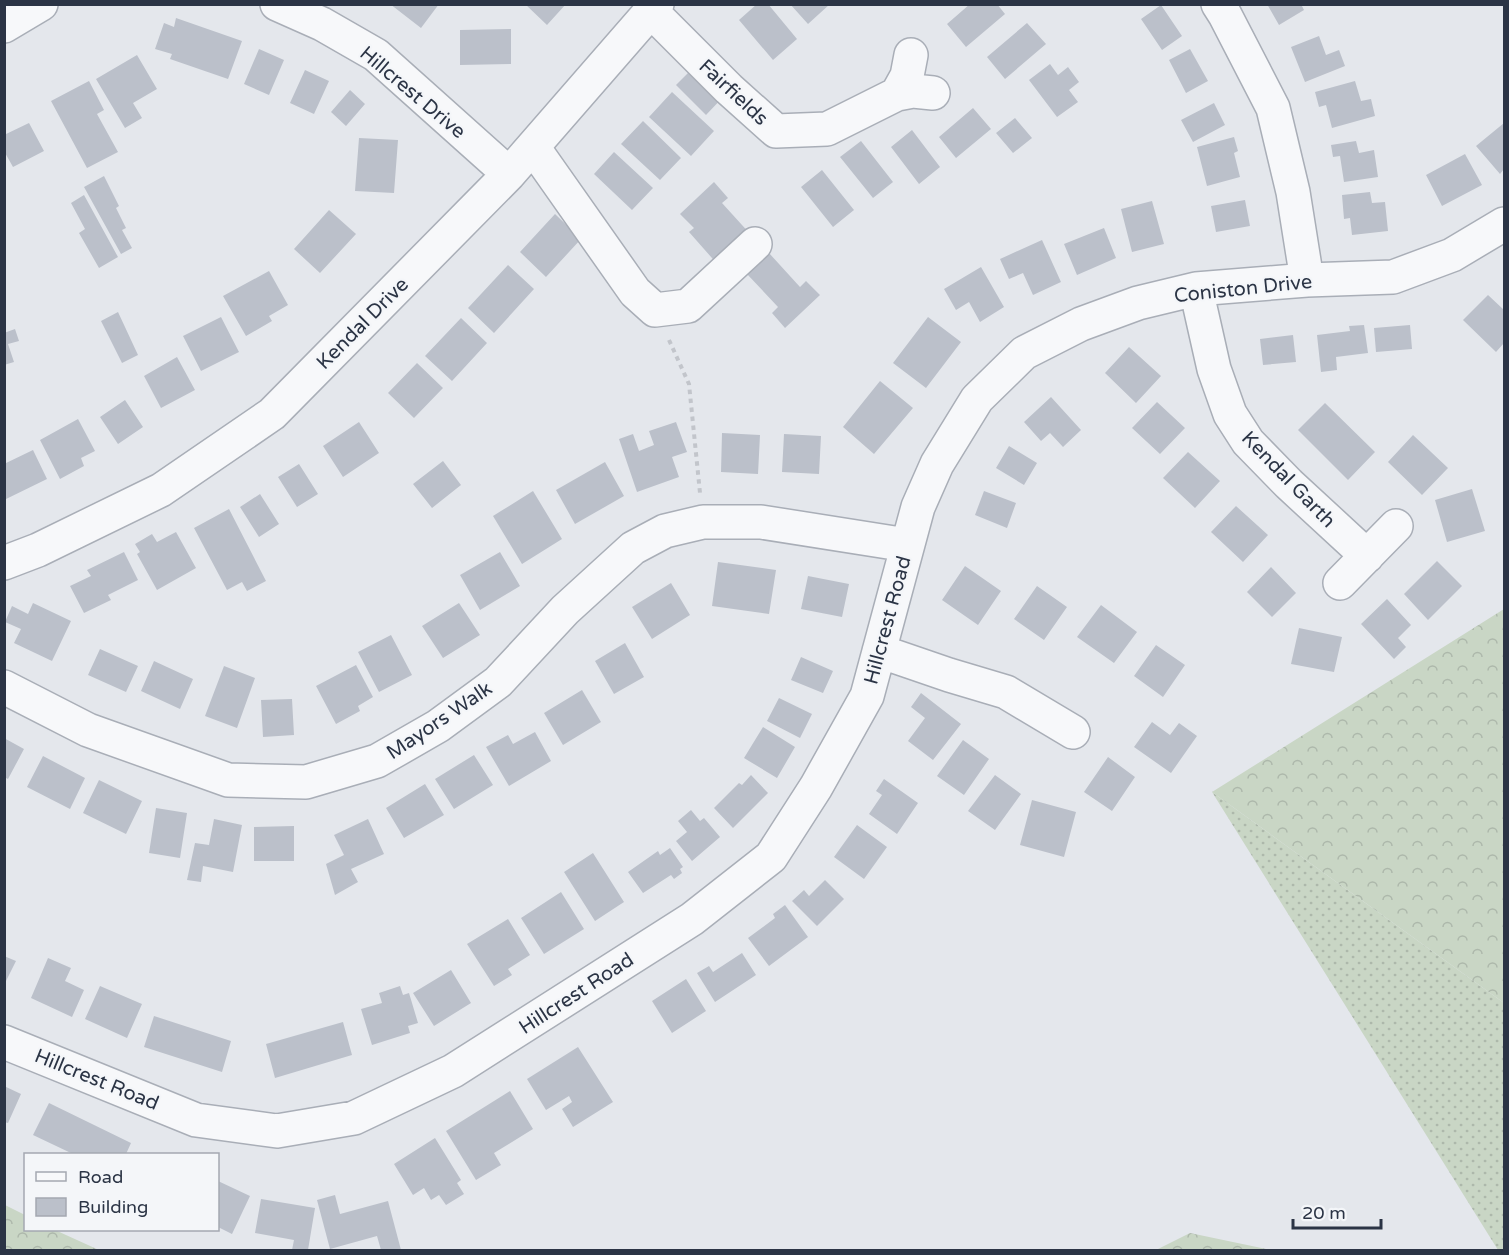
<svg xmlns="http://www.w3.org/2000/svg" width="1509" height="1255" font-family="'Varela Round',sans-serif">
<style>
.grass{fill:url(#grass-dots)}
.forest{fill:url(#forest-crowns)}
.building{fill:#bbc0ca}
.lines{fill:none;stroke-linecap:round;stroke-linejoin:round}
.minor-casing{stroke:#a9aeb7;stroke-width:36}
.path{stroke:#c2c5cb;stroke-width:4;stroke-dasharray:4.5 4.5;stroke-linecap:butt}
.minor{stroke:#f7f8fa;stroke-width:33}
.labels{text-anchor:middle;stroke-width:4.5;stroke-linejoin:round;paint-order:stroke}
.street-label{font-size:20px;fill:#2b3445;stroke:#f4f6f9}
</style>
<defs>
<pattern id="grass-dots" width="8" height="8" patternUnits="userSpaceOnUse" patternTransform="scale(1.5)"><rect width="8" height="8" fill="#c9d6c5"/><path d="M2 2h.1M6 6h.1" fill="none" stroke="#adb8ab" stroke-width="1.8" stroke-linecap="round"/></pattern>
<pattern id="forest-crowns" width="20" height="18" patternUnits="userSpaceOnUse" patternTransform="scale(1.5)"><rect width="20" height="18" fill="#c9d6c5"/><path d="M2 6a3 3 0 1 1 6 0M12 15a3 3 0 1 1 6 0" fill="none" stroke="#adb8ab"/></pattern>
</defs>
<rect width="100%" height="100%" fill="#e4e7ec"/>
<!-- grass -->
<path class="grass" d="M1212 792 1504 1003V1250H1498Z"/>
<!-- forest -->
<path class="forest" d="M1504 609V1003L1212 792Z
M5 1205 25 1215 26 1230H55L99 1250H5Z
M1190 1233 1271 1250H1156Z"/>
<!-- building -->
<path class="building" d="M390 4H439L421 28Z
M525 4H566L547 25Z
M757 4H768L797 39 773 60 739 20Z
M790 4H830L808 24Z
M970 4H997L1005 14 966 47 947 24Z
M1267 4H1301L1304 10 1279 25Z
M1161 5 1182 36 1162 50 1141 19Z
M176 18 242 41 228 79 170 59 172 54 155 49 164 23 174 27Z
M1027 23 1046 44 1005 79 987 57Z
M511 29V64L460 65V30Z
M1319 36 1326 55 1339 50 1345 66 1305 82 1291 47Z
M259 49 284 60 269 95 244 84Z
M1190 49 1208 81 1186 93 1169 60Z
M137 55 157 89 133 103 142 118 125 128 96 79Z
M1050 64 1058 75 1068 67 1079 82 1069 90 1078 102 1057 117 1029 80Z
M696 65 726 94 706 115 676 85Z
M305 70 329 81 314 114 290 103Z
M89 81 104 110 97 114 118 152 87 168 51 101Z
M1355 81 1361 101 1371 99 1375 116 1332 128 1326 105 1319 107 1315 92Z
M350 90 365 104 346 126 331 112Z
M672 92 714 131 691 156 649 117Z
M1214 103 1225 125 1193 142 1181 120Z
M973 108 991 129 956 158 939 137Z
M1015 118 1032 138 1013 153 996 133Z
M643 121 681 158 660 180 621 144Z
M29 123 44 151 13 167 4 151V135Z
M1504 123V169L1500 174 1476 146Z
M912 130 940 167 919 184 891 147Z
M1234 137 1238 151 1234 153 1240 177 1207 186 1197 147Z
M359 138 398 140 394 193 355 191Z
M861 141 893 182 873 198 840 157Z
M1356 141 1359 153 1374 150 1378 177 1344 182 1340 156 1333 157 1331 145Z
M614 152 653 188 632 210 594 174Z
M1465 154 1482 185 1442 206 1426 175Z
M822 170 854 210 833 227 801 187Z
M104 176 119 206 116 208 126 228 122 230 132 248 121 254 84 187Z
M714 182 728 198 722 203 752 236 719 266 689 232 694 228 680 214Z
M1370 192 1372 203 1385 202 1388 231 1352 235 1350 218 1344 219 1342 195Z
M84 195 118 257 99 268 79 233 85 229 71 203Z
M1245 200 1250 226 1216 232 1211 206Z
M1152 201 1164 244 1132 252 1121 209Z
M329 210 356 234 320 273 294 249Z
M555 214 581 239 546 277 520 252Z
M1104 228 1116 258 1077 275 1064 244Z
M1042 240 1061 282 1033 295 1023 273 1009 279 1000 259Z
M769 253 800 287 806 281 820 295 785 328 772 313 778 307 747 274Z
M508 265 534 289 494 333 468 308Z
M981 267 1004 307 980 322 969 302 956 310 944 289Z
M269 271 288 305 269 316 272 321 246 336 223 296Z
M1488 295 1504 310V343L1496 352 1463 320Z
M118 312 138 355 122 363 101 321Z
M221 317 239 352 201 371 183 336Z
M928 317 961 342 926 388 893 363Z
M461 318 487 343 452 381 425 356Z
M1364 325 1368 353 1336 357 1337 370 1321 372 1317 335 1350 331 1349 326Z
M1410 325 1412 349 1376 352 1374 328Z
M15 329 19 341 8 344 14 362 4 365V333Z
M1293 335 1296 362 1263 365 1260 339Z
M1129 347 1161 376 1136 403 1105 373Z
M177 357 195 390 161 408 144 376Z
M417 363 443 388 414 418 388 393Z
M880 381 913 408 874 454 843 427Z
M1051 397 1081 430 1063 447 1050 433 1041 441 1024 422Z
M125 400 143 427 118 444 100 417Z
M1157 402 1185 428 1160 454 1132 428Z
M1325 403 1375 452 1348 480 1298 430Z
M78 419 95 451 81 458 84 466 60 479 40 440Z
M359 422 379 453 343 477 323 446Z
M676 422 687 452 672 457 679 477 637 492 619 439 633 434 639 451 654 445 649 431Z
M722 433 760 435 758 474 721 472Z
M784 434 821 436 819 474 782 472Z
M1413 435 1448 468 1422 495 1388 462Z
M1009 446 1037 463 1024 485 996 468Z
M33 450 47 479 4 500V464Z
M1188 452 1220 481 1195 508 1163 478Z
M443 461 461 485 432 508 413 484Z
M605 462 624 496 575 524 556 490Z
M299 464 318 494 297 507 278 477Z
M1472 489 1485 531 1447 542 1435 500Z
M533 491 562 539 522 564 493 516Z
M984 491 1016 503 1007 528 975 515Z
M260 494 279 524 259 537 240 507Z
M1236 506 1268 535 1243 562 1211 532Z
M229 509 266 581 247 591 242 582 227 590 194 528Z
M176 532 196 568 157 590 137 554 140 552 135 544 152 534 157 542Z
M124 552 138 580 108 595 111 600 84 613 70 586 91 576 87 570Z
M500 552 520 586 480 610 460 575Z
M1437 561 1462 586 1428 620 1404 594Z
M718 562 776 570 769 614 712 606Z
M965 566 1001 591 978 625 942 600Z
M1271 567 1296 593 1272 617 1247 592Z
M808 576 849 584 842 617 801 609Z
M671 583 690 615 652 639 632 607Z
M1037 586 1067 607 1044 640 1014 619Z
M1387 599 1411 625 1398 638 1406 647 1394 659 1361 624Z
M33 603 71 621 52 661 14 643 21 629 5 622 12 606 28 614Z
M459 603 480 635 443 658 422 626Z
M1101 605 1137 632 1114 663 1077 637Z
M1299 628 1342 637 1334 672 1291 664Z
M391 635 412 675 379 692 358 652Z
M625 643 644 677 614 694 595 661Z
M1156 645 1185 665 1163 697 1134 676Z
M100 649 138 666 126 692 88 675Z
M801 657 833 671 823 693 791 680Z
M154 661 193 679 180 709 141 691Z
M356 665 373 697 358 706 360 711 336 724 316 686Z
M224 666 255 678 237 728 205 716Z
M582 690 601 722 563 745 544 713Z
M921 693 961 724 933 760 908 741 925 718 911 707Z
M779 698 812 714 800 738 767 721Z
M292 699 294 735 263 737 261 700Z
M1152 722 1170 735 1179 723 1197 736 1171 773 1134 747Z
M763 727 795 747 777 778 744 758Z
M535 732 551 761 509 786 486 747 508 735 513 744Z
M4 738 24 749 8 779 4 777Z
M963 740 989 759 964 795 937 776Z
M474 755 493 785 454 809 435 779Z
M43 756 85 778 70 809 27 787Z
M1108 757 1135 777 1112 811 1084 792Z
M751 775 768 793 733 828 714 808 739 783 742 785Z
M995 775 1021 794 995 830 968 811Z
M884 779 918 803 897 834 869 814 882 795 876 791Z
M99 780 142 801 126 834 83 813Z
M425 784 444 815 404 838 386 808Z
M1032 800 1076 812 1064 857 1020 845Z
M156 808 187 813 180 858 149 853Z
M691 810 700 821 704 818 720 837 692 861 676 841 687 832 678 821Z
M214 819 242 825 233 872 203 866 201 882 187 880 195 843 209 845Z
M368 819 384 854 351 869 358 882 335 895 326 864 344 855 334 835Z
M857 825 887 847 864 879 834 857Z
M294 826V861H254V827Z
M670 848 683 867 680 869 682 873 674 879 671 875 643 893 628 872 658 851 660 855Z
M593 853 624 902 595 921 564 872Z
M825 880 844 899 817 926 792 901 804 890 809 896Z
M561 892 584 929 544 954 521 918Z
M785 905 808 937 769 966 748 938 775 918 773 914Z
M508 919 530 955 508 969 512 975 494 986 467 944Z
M742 953 756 975 715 1002 697 973 709 966 713 972Z
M4 956 16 961 4 985Z
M48 958 71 968 65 981 84 990 72 1017 31 998Z
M451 970 471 1003 434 1026 413 993Z
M686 979 706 1011 672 1033 652 1001Z
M100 986 142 1004 127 1038 85 1019Z
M400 986 403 995 409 993 418 1023 408 1026 410 1033 372 1045 361 1009 382 1003 379 993Z
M154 1016 231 1041 222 1072 144 1047Z
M343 1022 352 1055 275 1078 266 1044Z
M578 1047 613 1102 573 1127 562 1109 572 1102 569 1096 546 1110 527 1079Z
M4 1086 21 1094 8 1123 4 1122Z
M510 1091 533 1129 494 1153 501 1165 476 1180 446 1131Z
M49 1103 131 1143 126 1154H73L33 1135Z
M435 1138 461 1180 457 1183 464 1194 446 1205 439 1195 431 1200 424 1188 413 1195 394 1164Z
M218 1181 250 1196 232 1234 218 1227Z
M335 1195 340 1214 388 1201 401 1250H381L377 1236 330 1249 317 1200Z
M261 1199 315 1208 308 1250H292L294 1240 255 1233Z"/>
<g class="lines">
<defs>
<path id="minor" d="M277 4 322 24 376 55 509 174
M1218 4 1225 15 1273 108 1293 192 1307 280
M651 11 729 89 776 131 827 129 897 94 913 91 933 93
M4 26 41 4
M897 94 907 76 911 55
M533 147 635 292 655 310 688 306 755 244
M1196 289 1214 369 1230 414 1248 442 1289 484 1367 556
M4 563 38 550 161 490 272 414 509 174 657 4
M1340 583 1396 526
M879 651 949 675 1006 692 1073 732
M4 687 88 730 228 780 306 782 377 761 438 726 498 682 565 610 633 548 665 531 703 522H761L907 545
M4 1042 196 1120 277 1131 354 1118 453 1071 692 919 771 857 816 787 867 696 918 507 937 464 977 399 1024 353 1081 324 1138 303 1196 289 1307 280 1393 277 1452 255 1504 224"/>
</defs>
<!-- minor casing -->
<use href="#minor" class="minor-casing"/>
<!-- path -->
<path class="path" d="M669 340 689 384 700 493"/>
<!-- minor -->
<use href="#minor" class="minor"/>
</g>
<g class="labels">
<!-- street labels -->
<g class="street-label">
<text transform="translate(413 92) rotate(40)" y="7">Hillcrest Drive</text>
<text transform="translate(734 92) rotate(43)" y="7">Fairfields</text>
<text transform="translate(1243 288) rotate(-6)" y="7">Coniston Drive</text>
<text transform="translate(362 323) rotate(-45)" y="7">Kendal Drive</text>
<text transform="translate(1289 479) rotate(46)" y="7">Kendal Garth</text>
<text transform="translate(887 620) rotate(-75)" y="7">Hillcrest Road</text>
<text transform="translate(439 720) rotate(-34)" y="7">Mayors Walk</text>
<text transform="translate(576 993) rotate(-33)" y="7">Hillcrest Road</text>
<text transform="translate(97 1079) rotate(22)" y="7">Hillcrest Road</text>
</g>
</g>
<!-- border -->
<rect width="1509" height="1255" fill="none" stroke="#2b3445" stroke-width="12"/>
<!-- legend -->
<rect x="24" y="1153" width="195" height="78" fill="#f4f6f9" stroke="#a4a8b1" stroke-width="1.5"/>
<rect x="36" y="1172" width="30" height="9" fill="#f7f8fa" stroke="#a4a8b1" stroke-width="1.5"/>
<text x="78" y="1183" font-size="18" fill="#2b3445">Road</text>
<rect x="36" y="1198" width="30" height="18" fill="#bbc0ca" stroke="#a4a8b1" stroke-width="1.5"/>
<text x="78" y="1213" font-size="18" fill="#2b3445">Building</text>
<!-- scale -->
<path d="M1293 1219v9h88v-9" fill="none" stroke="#2b3445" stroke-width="3"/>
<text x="1302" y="1219" font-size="18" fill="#2b3445" stroke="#f4f6f9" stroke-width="4.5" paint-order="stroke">20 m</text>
</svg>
